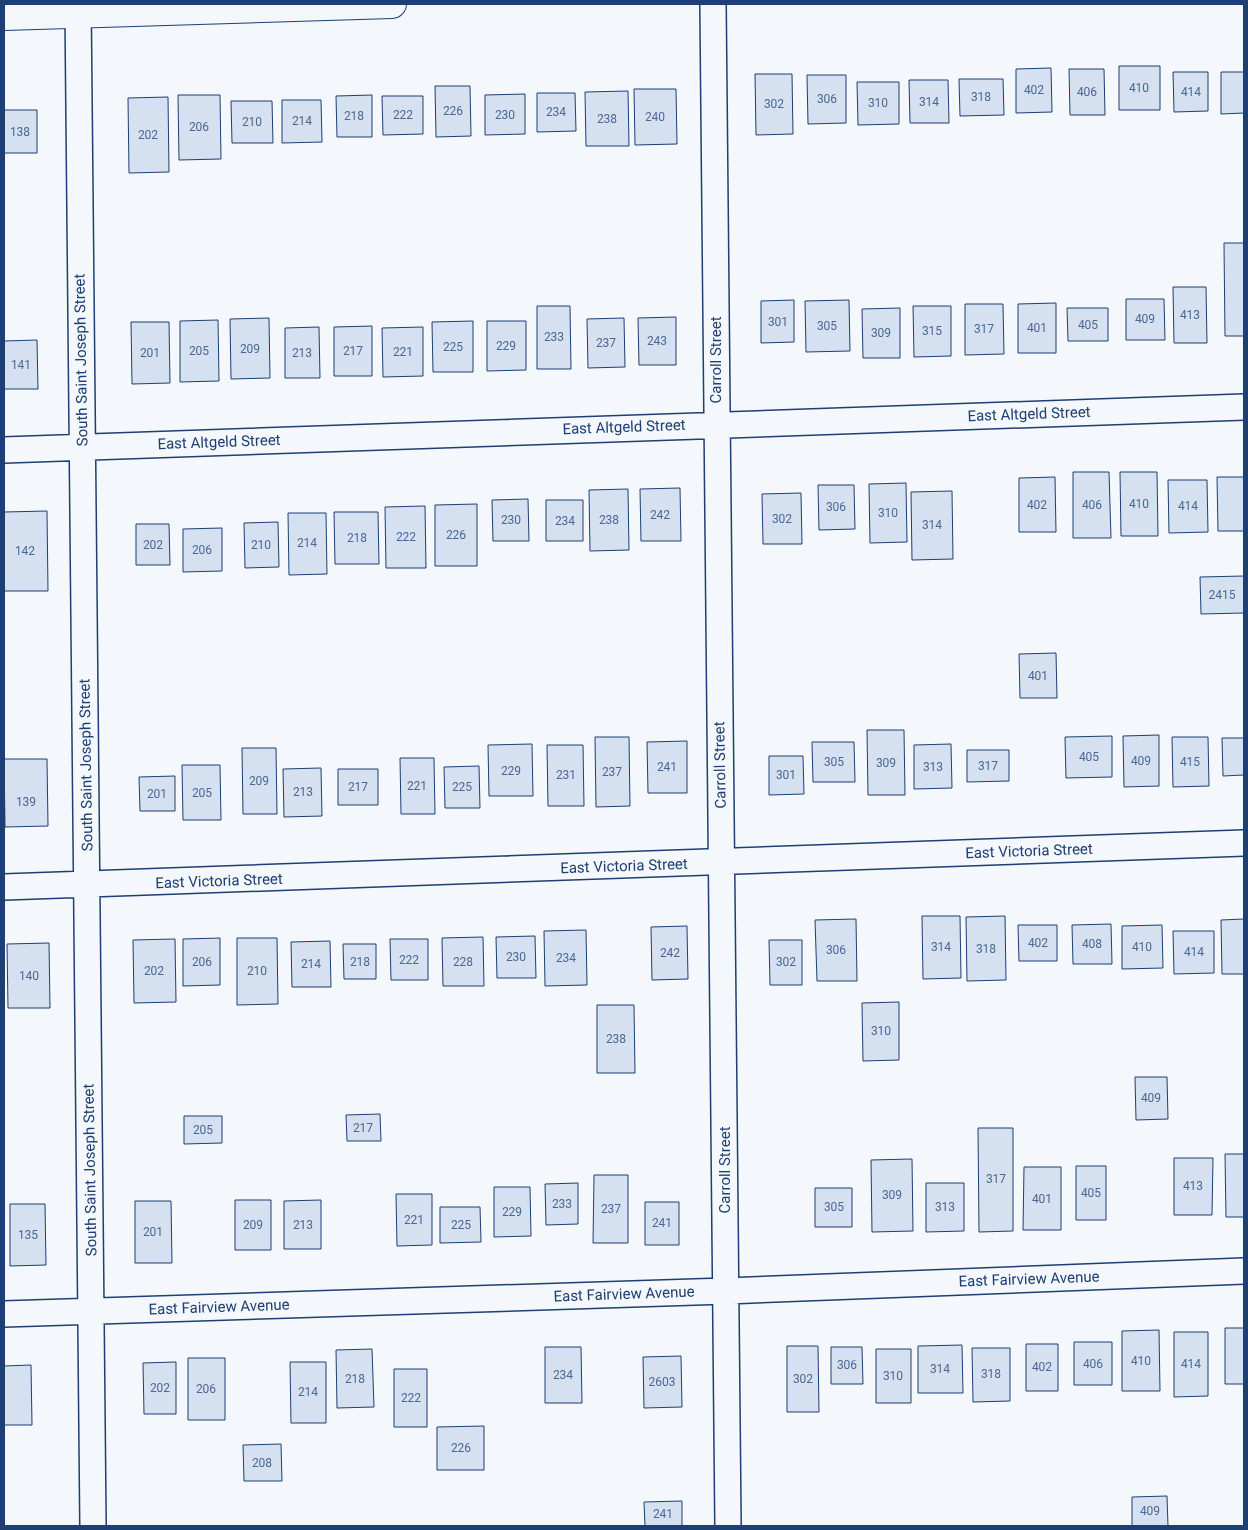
<svg xmlns="http://www.w3.org/2000/svg" width="1248" height="1530" font-family="Roboto,sans-serif">
<style>
.building{fill:#d5e0f0;stroke:#1d3f73}
.lines{fill:none;stroke-linecap:round;stroke-linejoin:round}
.minor-casing{stroke:#1d3f73;stroke-width:28}
.tertiary-casing{stroke:#1d3f73;stroke-width:30}
.minor{stroke:#f4f7fb;stroke-width:25}
.tertiary{stroke:#f4f7fb;stroke-width:28}
.labels{text-anchor:middle;stroke-width:4;stroke-linejoin:round;paint-order:stroke}
.number-label{font-size:12px;fill:#4b6792}
.street-label{font-size:15px;fill:#1d3f73;stroke:#f4f7fb}
</style>
<rect width="100%" height="100%" fill="#f4f7fb"/>
<!-- building -->
<path class="building" d="M1119 66H1160V110H1119Z
M1051 68 1052 112 1016 113V69Z
M1069 69H1104L1105 115H1070Z
M1173 72H1208V111L1174 112Z
M1221 72H1244V113L1221 114Z
M755 74H792L793 134 756 135Z
M807 75H846V123L808 124Z
M959 79H1003L1004 115 960 116Z
M909 80H948L949 123H910Z
M857 82H899V124L858 125Z
M435 86H470L471 136 436 137Z
M634 89H676L677 144 635 145Z
M628 91 629 146H586L585 92Z
M537 93H575L576 131 537 132Z
M525 94V134L485 135V95Z
M178 95H220L221 159 179 160Z
M372 95V137H337L336 96Z
M382 96H423V134L383 135Z
M168 97 169 172 129 173 128 98Z
M282 100H321L322 142 282 143Z
M231 101H272L273 143H232Z
M4 110H37V153H4Z
M1224 243H1244V336H1225Z
M1173 287H1206L1207 343H1174Z
M1126 299H1164L1165 340H1126Z
M794 300V342L761 343V301Z
M849 300 850 351 806 352 805 301Z
M1056 303V353H1018V304Z
M965 304H1003L1004 354 965 355Z
M537 306H570L571 369H537Z
M913 306H951V356L914 357Z
M900 308V358H863L862 309Z
M1067 308H1108V341H1068Z
M676 317V365H639L638 318Z
M269 318 270 378 231 379 230 319Z
M624 318 625 367 588 368 587 319Z
M218 320 219 381 180 382V321Z
M473 321V372H433L432 322Z
M487 321H526V370L487 371Z
M131 322H169L170 383 132 384Z
M372 326V376H334V327Z
M319 327 320 378H285V328Z
M423 327V376L383 377 382 328Z
M37 340 38 389H4V341Z
M1073 472H1109L1111 538H1073Z
M1120 472H1157L1158 536H1121Z
M1055 477 1056 532H1019V478Z
M1217 477H1244V531H1218Z
M1168 480H1207L1208 532 1169 533Z
M906 483 907 542 870 543 869 484Z
M818 485H854L855 529 819 530Z
M680 488 681 541H641L640 489Z
M628 489 629 550 590 551 589 490Z
M952 491 953 559 912 560 911 492Z
M801 493 802 544H763L762 494Z
M528 499 529 541H493L492 500Z
M546 500H583V541H546Z
M477 504V566H435V505Z
M425 506 426 568H386L385 507Z
M47 511 48 591H4V512Z
M334 512H378L379 564H335Z
M288 513H326L327 574 289 575Z
M278 522 279 567 245 568 244 523Z
M136 524H169L170 565H136Z
M222 528V571L183 572V529Z
M1244 576V613L1201 614 1200 577Z
M1056 653 1057 698H1020L1019 654Z
M867 730H904L905 795H868Z
M1159 735V786L1124 787 1123 736Z
M1112 736V777L1066 778 1065 737Z
M595 737H629L630 806 596 807Z
M1172 737H1208L1209 786 1173 787Z
M1222 738H1244V775L1223 776Z
M687 741V793H648L647 742Z
M812 742H854L855 782H813Z
M532 744 533 796H489L488 745Z
M951 744 952 788 914 789V745Z
M547 745H583L584 806H548Z
M242 748H276L277 814H243Z
M967 750H1009V781L967 782Z
M769 756H803L804 794 769 795Z
M400 758H434L435 814H401Z
M4 759H47L48 826 5 827Z
M182 765H220L221 820H183Z
M479 766 480 808H445L444 767Z
M321 768 322 816 284 817 283 769Z
M338 769H378V805H338Z
M175 776V811H140L139 777Z
M922 916H960L961 978 923 979Z
M1005 916 1006 980 967 981 966 917Z
M856 919 857 981H817L815 920Z
M1244 919V974H1222L1221 920Z
M1111 924 1112 964H1073L1072 925Z
M1018 925H1057V961H1019Z
M1162 925 1163 968 1122 969V926Z
M687 926 688 979 652 980 651 927Z
M586 930 587 985 545 986 544 931Z
M1173 931H1214V973L1174 974Z
M535 936 536 978H497L496 937Z
M483 937 484 986H443L442 938Z
M220 938V985L183 986V939Z
M237 938H277L278 1004 237 1005Z
M175 939 176 1002 134 1003 133 940Z
M390 939H428V980H391Z
M769 940H802V985H770Z
M330 941 331 987H292L291 942Z
M49 943 50 1008H8L7 944Z
M343 944H376V979H344Z
M899 1002V1060L863 1061 862 1003Z
M597 1005H634L635 1073H597Z
M1135 1077H1167L1168 1119 1136 1120Z
M380 1114 381 1141H347L346 1115Z
M184 1116H222V1143L184 1144Z
M978 1128H1013V1231L979 1232Z
M1225 1154H1244V1217H1226Z
M1174 1158H1213L1212 1215H1174Z
M912 1159 913 1231 872 1232 871 1160Z
M1076 1166H1106V1220H1076Z
M1024 1167H1061V1230H1023Z
M594 1175H628V1243H593Z
M578 1183V1224L546 1225 545 1184Z
M926 1183H964V1231L926 1232Z
M494 1187H530L531 1236 494 1237Z
M815 1188H852V1227H815Z
M396 1194H432V1245L397 1246Z
M235 1200H271V1250H235Z
M321 1200V1249H284V1201Z
M135 1201H171L172 1263H135Z
M645 1202H679V1245H645Z
M10 1204H45L46 1265 10 1266Z
M440 1207H480L481 1242 440 1243Z
M1225 1328H1244V1384H1225Z
M1159 1330 1160 1391H1122V1331Z
M1174 1332H1208V1396L1174 1397Z
M1074 1342H1112V1385H1074Z
M1026 1344H1058V1391H1026Z
M962 1345 963 1393H918V1346Z
M787 1346H818L819 1412H787Z
M545 1347H581L582 1403H545Z
M831 1347H862L863 1384H831Z
M972 1348H1010V1401L973 1402Z
M372 1349 374 1407 337 1408 336 1350Z
M876 1349H911V1403H876Z
M681 1356 682 1407 644 1408 643 1357Z
M188 1358H225V1420H188Z
M176 1362V1414H144L143 1363Z
M290 1362H326V1423H291Z
M31 1365 32 1425H4V1366Z
M394 1369H427V1427H394Z
M484 1426V1470H437V1427Z
M281 1444 282 1481H244L243 1445Z
M1167 1496 1168 1526H1132V1497Z
M682 1501V1526H645L644 1502Z"/>
<g class="lines">
<defs>
<path id="minor" d="M78 4 93 1526
M713 4 728 1526
M4 450 1244 407
M4 887 1244 843
M4 1314 726 1291 1244 1271"/>
<path id="tertiary" d="M4 16 392 4"/>
</defs>
<!-- minor casing -->
<use href="#minor" class="minor-casing"/>
<!-- tertiary casing -->
<use href="#tertiary" class="tertiary-casing"/>
<!-- minor -->
<use href="#minor" class="minor"/>
<!-- tertiary -->
<use href="#tertiary" class="tertiary"/>
</g>
<g class="labels">
<!-- number labels -->
<g class="number-label">
<text x="1139" y="92">410</text>
<text x="1034" y="94">402</text>
<text x="1087" y="96">406</text>
<text x="1191" y="96">414</text>
<text x="981" y="101">318</text>
<text x="827" y="103">306</text>
<text x="929" y="106">314</text>
<text x="878" y="107">310</text>
<text x="774" y="108">302</text>
<text x="453" y="115">226</text>
<text x="556" y="116">234</text>
<text x="403" y="119">222</text>
<text x="505" y="119">230</text>
<text x="354" y="120">218</text>
<text x="655" y="121">240</text>
<text x="607" y="123">238</text>
<text x="302" y="125">214</text>
<text x="252" y="126">210</text>
<text x="199" y="131">206</text>
<text x="20" y="136">138</text>
<text x="148" y="139">202</text>
<text x="1190" y="319">413</text>
<text x="1145" y="323">409</text>
<text x="778" y="326">301</text>
<text x="1088" y="329">405</text>
<text x="827" y="330">305</text>
<text x="1037" y="332">401</text>
<text x="984" y="333">317</text>
<text x="932" y="335">315</text>
<text x="881" y="337">309</text>
<text x="554" y="341">233</text>
<text x="657" y="345">243</text>
<text x="606" y="347">237</text>
<text x="506" y="350">229</text>
<text x="453" y="351">225</text>
<text x="250" y="353">209</text>
<text x="199" y="355">205</text>
<text x="353" y="355">217</text>
<text x="403" y="356">221</text>
<text x="150" y="357">201</text>
<text x="302" y="357">213</text>
<text x="21" y="369">141</text>
<text x="1139" y="508">410</text>
<text x="1037" y="509">402</text>
<text x="1092" y="509">406</text>
<text x="1188" y="510">414</text>
<text x="836" y="511">306</text>
<text x="888" y="517">310</text>
<text x="660" y="519">242</text>
<text x="782" y="523">302</text>
<text x="511" y="524">230</text>
<text x="609" y="524">238</text>
<text x="565" y="525">234</text>
<text x="932" y="529">314</text>
<text x="456" y="539">226</text>
<text x="406" y="541">222</text>
<text x="357" y="542">218</text>
<text x="307" y="547">214</text>
<text x="153" y="549">202</text>
<text x="261" y="549">210</text>
<text x="202" y="554">206</text>
<text x="25" y="555">142</text>
<text x="1222" y="599">2415</text>
<text x="1038" y="680">401</text>
<text x="1089" y="761">405</text>
<text x="1141" y="765">409</text>
<text x="834" y="766">305</text>
<text x="1190" y="766">415</text>
<text x="886" y="767">309</text>
<text x="988" y="770">317</text>
<text x="667" y="771">241</text>
<text x="933" y="771">313</text>
<text x="511" y="775">229</text>
<text x="612" y="776">237</text>
<text x="566" y="779">231</text>
<text x="786" y="779">301</text>
<text x="259" y="785">209</text>
<text x="417" y="790">221</text>
<text x="358" y="791">217</text>
<text x="462" y="791">225</text>
<text x="303" y="796">213</text>
<text x="202" y="797">205</text>
<text x="157" y="798">201</text>
<text x="26" y="806">139</text>
<text x="1038" y="947">402</text>
<text x="1092" y="948">408</text>
<text x="941" y="951">314</text>
<text x="1142" y="951">410</text>
<text x="986" y="953">318</text>
<text x="836" y="954">306</text>
<text x="1194" y="956">414</text>
<text x="670" y="957">242</text>
<text x="516" y="961">230</text>
<text x="566" y="962">234</text>
<text x="409" y="964">222</text>
<text x="202" y="966">206</text>
<text x="360" y="966">218</text>
<text x="463" y="966">228</text>
<text x="786" y="966">302</text>
<text x="311" y="968">214</text>
<text x="154" y="975">202</text>
<text x="257" y="975">210</text>
<text x="29" y="980">140</text>
<text x="881" y="1035">310</text>
<text x="616" y="1043">238</text>
<text x="1151" y="1102">409</text>
<text x="363" y="1132">217</text>
<text x="203" y="1134">205</text>
<text x="996" y="1183">317</text>
<text x="1193" y="1190">413</text>
<text x="1091" y="1197">405</text>
<text x="892" y="1199">309</text>
<text x="1042" y="1203">401</text>
<text x="562" y="1208">233</text>
<text x="834" y="1211">305</text>
<text x="945" y="1211">313</text>
<text x="611" y="1213">237</text>
<text x="512" y="1216">229</text>
<text x="414" y="1224">221</text>
<text x="662" y="1227">241</text>
<text x="253" y="1229">209</text>
<text x="303" y="1229">213</text>
<text x="461" y="1229">225</text>
<text x="153" y="1236">201</text>
<text x="28" y="1239">135</text>
<text x="1141" y="1365">410</text>
<text x="1093" y="1368">406</text>
<text x="1191" y="1368">414</text>
<text x="847" y="1369">306</text>
<text x="1042" y="1371">402</text>
<text x="940" y="1373">314</text>
<text x="991" y="1378">318</text>
<text x="563" y="1379">234</text>
<text x="893" y="1380">310</text>
<text x="355" y="1383">218</text>
<text x="803" y="1383">302</text>
<text x="662" y="1386">2603</text>
<text x="160" y="1392">202</text>
<text x="206" y="1393">206</text>
<text x="308" y="1396">214</text>
<text x="411" y="1402">222</text>
<text x="461" y="1452">226</text>
<text x="262" y="1467">208</text>
<text x="1150" y="1515">409</text>
<text x="663" y="1518">241</text>
</g>
<!-- street labels -->
<g class="street-label">
<text transform="translate(81 360) rotate(-91)" y="5">South Saint Joseph Street</text>
<text transform="translate(716 360) rotate(-90)" y="5">Carroll Street</text>
<text transform="translate(1029 414) rotate(-2)" y="5">East Altgeld Street</text>
<text transform="translate(624 427) rotate(-2)" y="5">East Altgeld Street</text>
<text transform="translate(219 442) rotate(-2)" y="5">East Altgeld Street</text>
<text transform="translate(86 765) rotate(-91)" y="5">South Saint Joseph Street</text>
<text transform="translate(720 765) rotate(-91)" y="5">Carroll Street</text>
<text transform="translate(1029 851) rotate(-2)" y="5">East Victoria Street</text>
<text transform="translate(624 866) rotate(-2)" y="5">East Victoria Street</text>
<text transform="translate(219 881) rotate(-2)" y="5">East Victoria Street</text>
<text transform="translate(90 1170) rotate(-91)" y="5">South Saint Joseph Street</text>
<text transform="translate(725 1170) rotate(-90)" y="5">Carroll Street</text>
<text transform="translate(1029 1279) rotate(-2)" y="5">East Fairview Avenue</text>
<text transform="translate(624 1294) rotate(-2)" y="5">East Fairview Avenue</text>
<text transform="translate(219 1307) rotate(-2)" y="5">East Fairview Avenue</text>
</g>
</g>
<!-- border -->
<rect width="1248" height="1530" fill="none" stroke="#1d3f73" stroke-width="10"/>
</svg>
